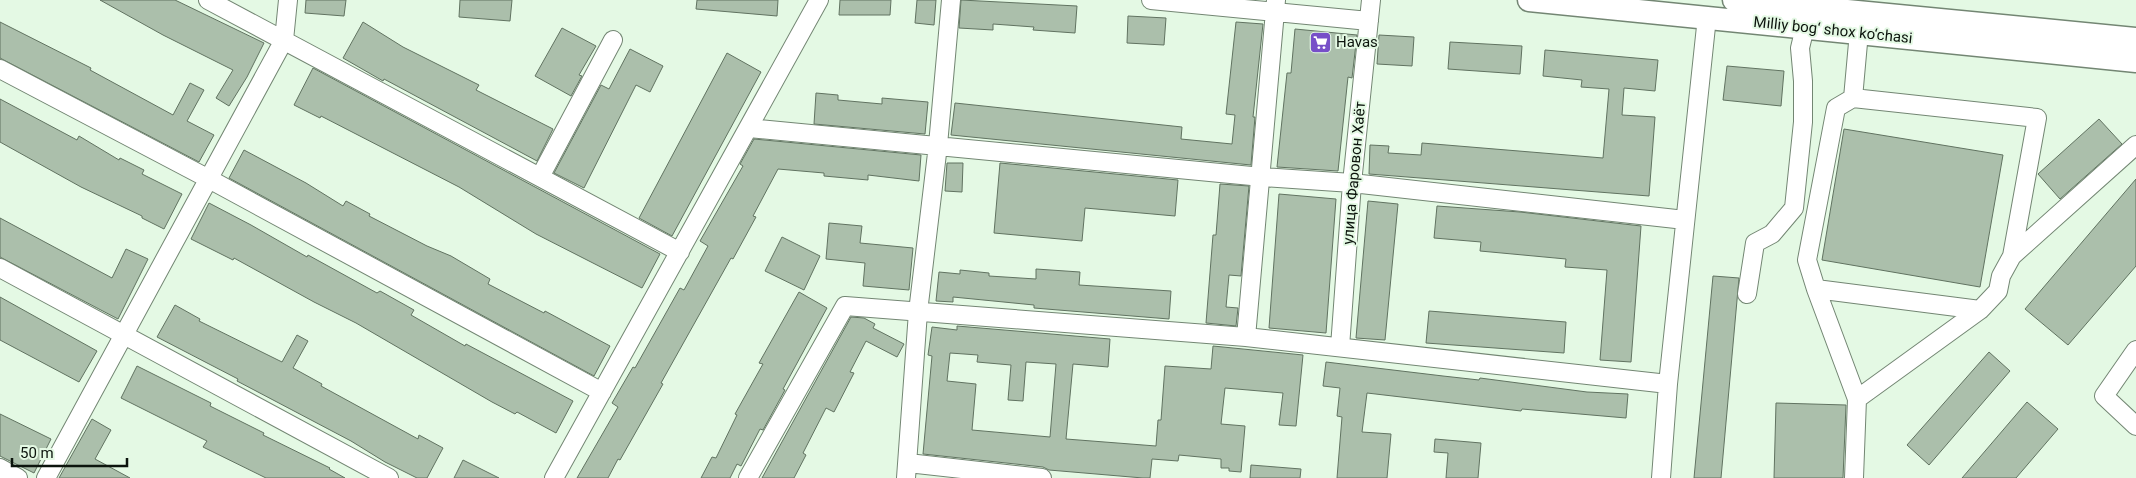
<svg xmlns="http://www.w3.org/2000/svg" width="2136" height="478" font-family="Roboto,sans-serif">
<style>
.building{fill:#abbfab;stroke:#617361;fill-rule:evenodd}
.lines{fill:none;stroke-linecap:round;stroke-linejoin:round}
.minor-casing{stroke:#738673;stroke-width:20}
.major-casing{stroke:#738673;stroke-width:25}
.minor{stroke:#fff;stroke-width:18}
.major{stroke:#fff;stroke-width:22}
.labels{text-anchor:middle;stroke-width:4;stroke-linejoin:round;paint-order:stroke}
.street-label{font-size:15px;fill:#0c140d;stroke:#e4f9e4}
.poi-label{font-size:15px;fill:#0c140d;stroke:#e4f9e4;text-anchor:start}
</style>
<rect width="100%" height="100%" fill="#e4f9e4"/>
<!-- building -->
<path class="building" d="M100 0H175L264 43 247 77 229 106 216 98 233 70 163 35Z
M306 0H346L344 16 305 13Z
M460 0H512L510 21 459 17Z
M697 0H778L777 16 696 9Z
M840 0H891L890 15H839Z
M917 0H936L934 25 915 23Z
M961 0 1077 6 1075 33 1033 30 1034 27 993 24V30L959 28Z
M1128 16 1166 18 1164 45 1127 43Z
M0 22 91 68 90 70 173 115 190 83 204 90 187 121 214 135 199 162 0 58Z
M363 22 403 47 479 85 476 90 553 129 537 161 384 79 383 81 343 58Z
M1236 22 1263 24 1253 117H1255L1251 165 951 135 955 103 1182 127 1181 139 1232 144 1235 115 1226 114Z
M562 28 596 46 579 75 582 76 571 96 535 76Z
M1295 29 1357 35 1352 78 1348 77 1338 171 1277 167 1287 73H1291Z
M1379 35 1414 37 1412 66 1377 64Z
M1450 42 1522 46 1520 74 1448 69Z
M630 49 663 66 650 92 636 85 584 188 554 173 601 85 609 89Z
M1545 50 1658 60 1655 91 1624 88 1622 115 1655 117 1649 196 1369 174 1370 145 1389 146 1388 153 1421 155 1422 143 1603 158 1609 89 1581 87 1582 80 1543 76Z
M727 53 761 72 672 236 639 218Z
M1727 66 1784 71 1781 106 1723 100Z
M313 68 660 254 642 288 536 234 459 187 321 116 320 118 294 105Z
M816 93 838 95V100L882 104V98L928 102 925 134 814 124Z
M0 99 77 140 79 136 119 160 120 158 144 170 142 174 182 194 164 229 142 218V216L81 187 0 142Z
M2099 119 2122 144 2060 199 2038 174Z
M1844 129 2003 155 1980 287 1822 260Z
M754 139 921 155 919 181 868 175V180L824 176V173L778 169 753 216 756 217 733 259 731 258 661 383 663 384 620 460 618 459 608 478H577L618 407 612 403 633 367 635 368 680 288 684 290 708 246 700 241 743 166 740 164Z
M244 150 306 183 343 206 346 201 370 214 369 216 427 246 451 256 490 279 488 284 544 313 545 311 610 346 594 376 229 178Z
M947 163H963L962 192 945 191Z
M1000 163 1178 180 1175 216 1085 208 1082 241 994 233Z
M2136 179V266L2068 345 2025 309Z
M1220 184 1249 186 1241 276 1229 275 1226 307 1238 308 1236 326 1206 323 1213 235H1216Z
M1279 194 1336 199 1326 333 1269 328Z
M1368 201 1398 204 1385 340 1356 338Z
M209 203 251 225 307 257 308 255 377 293 380 291 414 310 411 315 465 346 466 344 573 401 556 433 517 412 515 414 492 402 356 323 314 302 234 258 233 260 191 239Z
M1437 206 1520 212 1641 226 1631 362 1600 360 1607 270 1565 267 1566 259 1480 251 1481 242 1434 238Z
M0 218 112 278 126 249 148 259 118 319 0 257Z
M829 223 862 226 860 243 913 248 909 290 863 286 865 263 826 259Z
M782 237 820 256 804 290 765 271Z
M1036 269 1080 272 1079 285 1171 291 1169 319 1034 308V305L953 297V302L936 301 939 272 960 274V270L989 273V276L1036 279Z
M1713 276 1739 278 1721 478H1694Z
M799 292 827 308 783 389 785 390 763 430 760 429 741 466 737 464 730 478H701L712 457 716 458 737 415 735 414 763 364 759 363Z
M0 297 97 351 79 382 0 340Z
M175 305 200 319 199 321 282 362 297 335 308 341 293 368 322 384 321 386 418 439 419 435 443 448 427 478H417L385 462 351 441 237 381 238 379 157 337Z
M1429 311 1566 322 1564 353 1426 343Z
M851 317 864 318 875 324 873 328 904 344 897 357 866 341 850 372 854 373 834 412 826 408 803 453 806 455 794 478H762Z
M957 326 1110 339 1108 367 1073 364 1066 439 1156 446 1158 420H1161L1165 366 1211 369 1213 346 1303 355 1296 426 1279 425 1283 393 1225 388 1221 424 1245 426 1241 472 1229 471V468H1221V459L1179 455 1178 461 1152 459 1150 478H1143L1049 470 1043 467 923 454 932 356 928 355 932 327 957 330ZM950 353 978 355 977 362 1011 365 1008 400 1023 401 1026 362 1056 364 1050 437 972 430 976 384 947 381Z
M1989 352 2010 371 1929 465 1907 445Z
M1326 362 1443 376 1479 380 1480 378 1587 392 1628 394 1626 418 1522 409 1521 411 1367 393 1362 432 1391 434 1387 478H1337L1342 417 1337 416 1340 388 1323 386Z
M137 366 211 403 210 406 264 433 263 435 330 468 329 469 345 478H266L203 447 207 441 121 398Z
M2027 402 2058 429 2016 478H1962Z
M1776 403 1846 405 1843 478H1774Z
M0 414 51 439 34 473 0 456Z
M92 419 111 430 95 459 130 478H59Z
M1435 439 1481 443 1478 478H1446L1448 453 1434 452Z
M463 460 499 478H454Z
M1251 465 1301 469 1300 478H1250Z"/>
<g class="lines">
<defs>
<path id="minor" d="M208 0 680 252
M1151 0 1369 21
M0 69 209 179 602 392
M1853 98 1859 32
M749 128 1262 177 1352 183 1685 220
M540 177 613 40
M0 268 389 478
M1816 289 1980 310
M1747 294 1755 243 1772 234 1794 208 1803 122V81L1800 48 1805 27
M1246 337 1276 0
M1340 347 1352 183 1371 0
M2136 350 2104 396 2136 426
M1857 399 1980 310 1998 291 2001 276 2012 256 2136 145
M908 463 1042 478
M0 468 18 478
M46 478 284 40 288 0
M554 478 819 0
M748 478 845 306 1246 337 1668 384
M906 478 918 312 938 145 951 0
M1661 478 1668 384 1707 17
M1854 478 1857 399 1816 289 1807 260 1836 108 1853 98 2037 118 2012 256"/>
<path id="major" d="M1529 0 2136 61
M1734 0 2136 39"/>
</defs>
<!-- minor casing -->
<use href="#minor" class="minor-casing"/>
<!-- major casing -->
<use href="#major" class="major-casing"/>
<!-- minor -->
<use href="#minor" class="minor"/>
<!-- major -->
<use href="#major" class="major"/>
</g>
<!-- icons -->
<defs>
<symbol id="supermarket-square" viewBox="-11 -11 22 22"><rect x="-9" y="-9" width="18" height="18" rx="4" fill="#774fc8" stroke="#e4f9e4"/><path d="M-6-5.5h2.5l.6 2H6L4.5 2H-2.5L-4.4-4H-6ZM-1.5 3.2a1.3 1.3 0 1 0 .1 0ZM3 3.2a1.3 1.3 0 1 0 .1 0Z" fill="#fff"/></symbol>
</defs>
<g fill-rule="evenodd">
<use href="#supermarket-square" x="1308" y="30" width="25" height="25"/>
</g>
<g class="labels">
<!-- street labels -->
<g class="street-label">
<text transform="translate(1833 30) rotate(6)" y="5">Milliy bog‘ shox ko‘chasi</text>
<text transform="translate(1354 173) rotate(-85)" y="5">улица Фаровон Хаёт</text>
</g>
<!-- poi labels -->
<g class="poi-label">
<text x="1336" y="47">Havas</text>
</g>
</g>
<!-- scale -->
<path d="M12 458v8h115v-8" fill="none" stroke="#0c140d" stroke-width="2.5"/>
<text x="20" y="458" font-size="15" fill="#0c140d" stroke="#e4f9e4" stroke-width="4" paint-order="stroke">50 m</text>
</svg>
